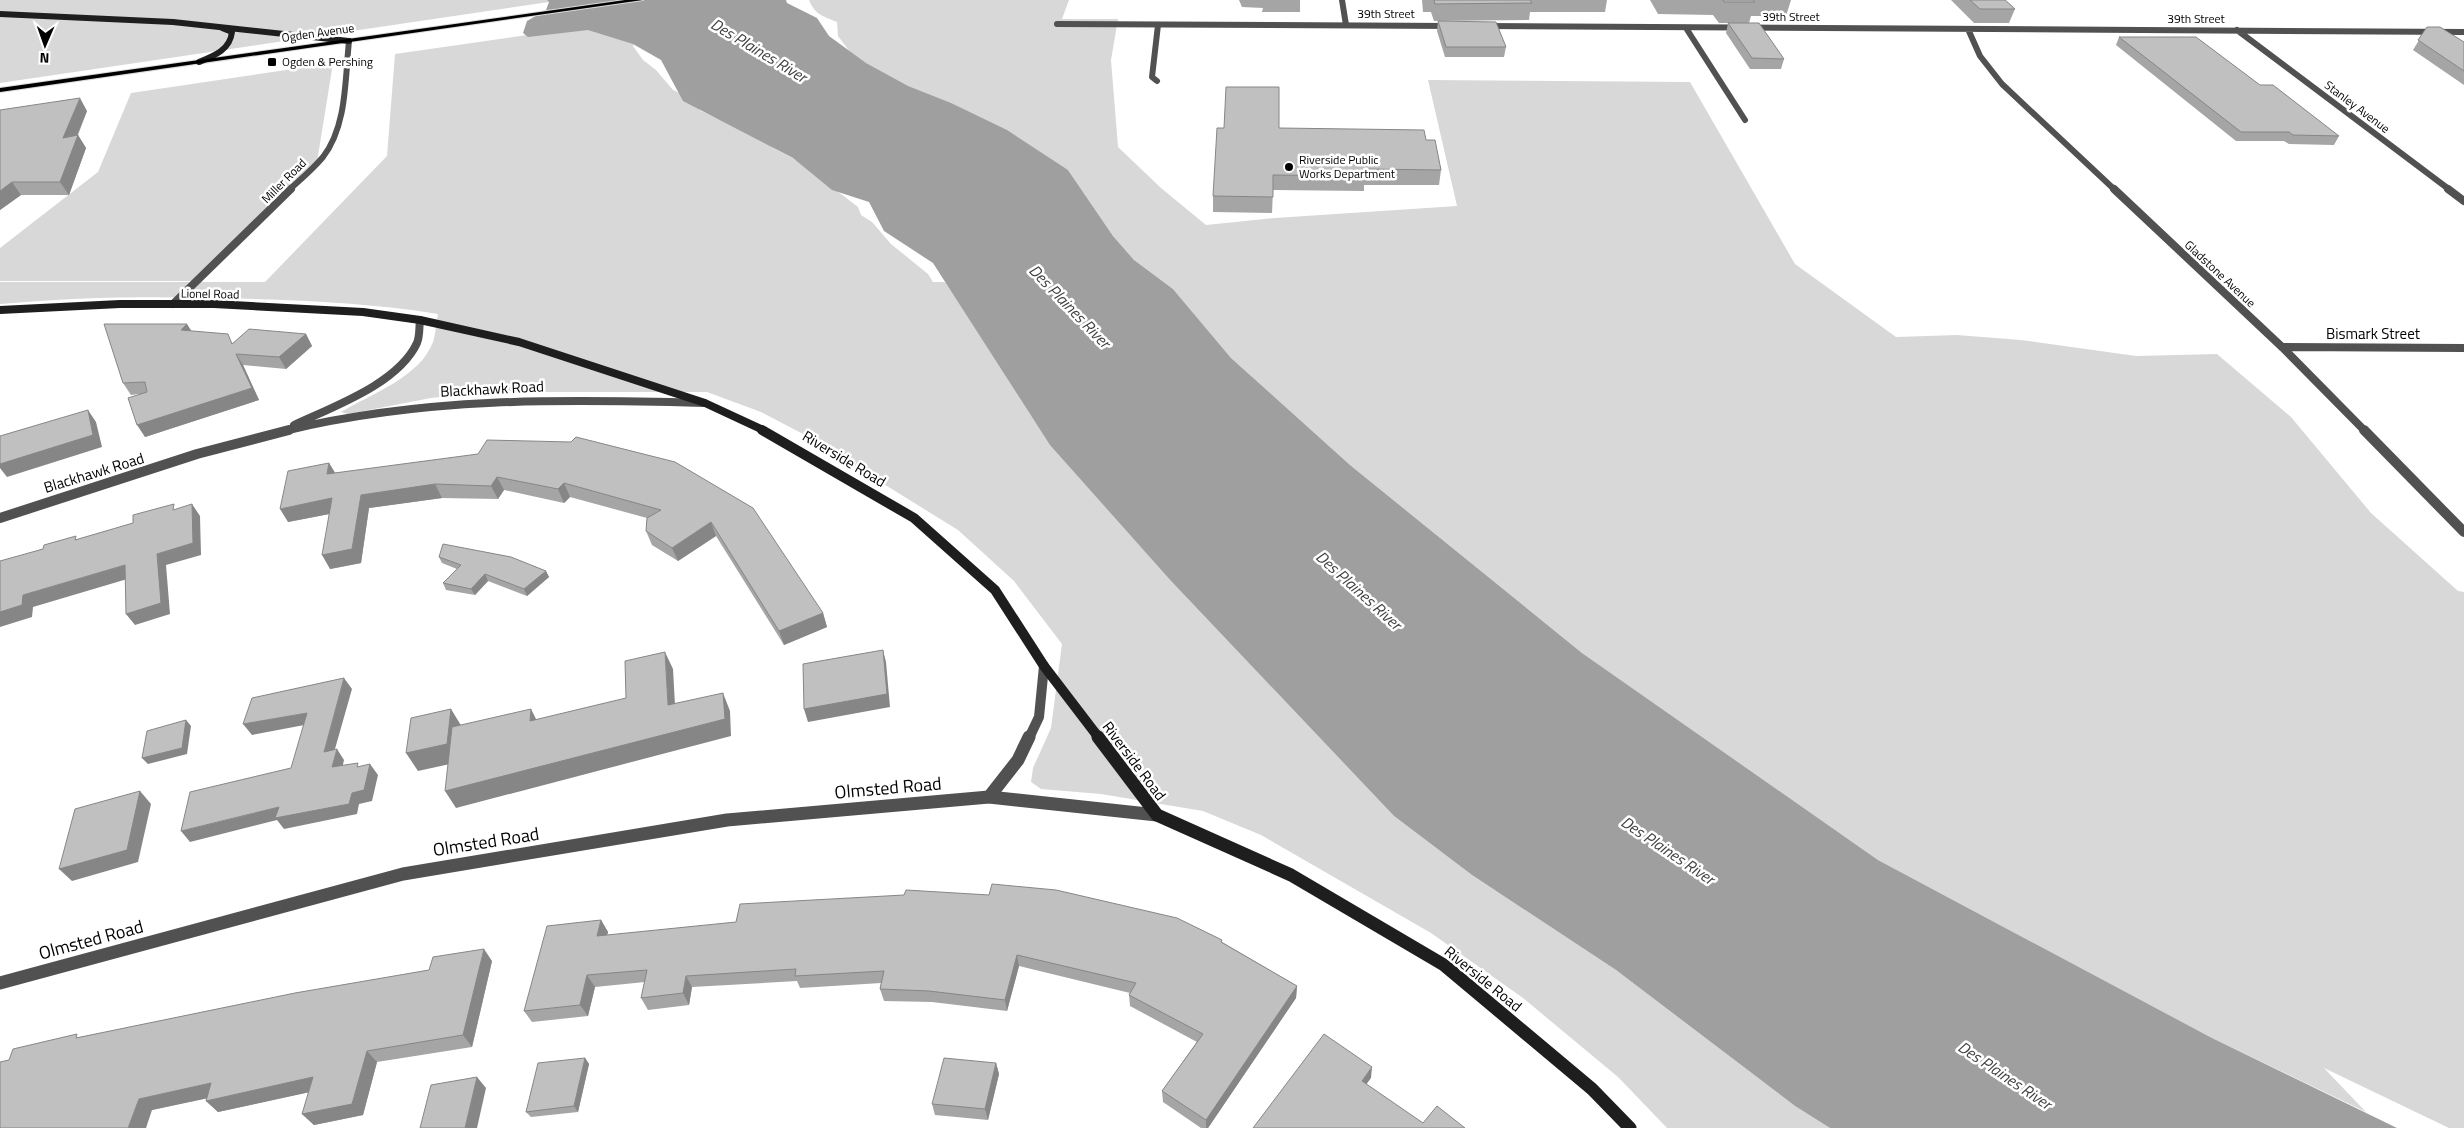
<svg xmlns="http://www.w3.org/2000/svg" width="2464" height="1128" font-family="'Titillium Web',sans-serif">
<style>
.green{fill:#d8d8d8}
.water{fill:#9f9f9f}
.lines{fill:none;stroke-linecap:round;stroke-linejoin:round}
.primary-casing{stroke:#dbdbdb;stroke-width:2}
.street-far3{stroke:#515151;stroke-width:6}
.street-far2{stroke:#515151;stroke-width:8}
.street-far1{stroke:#515151;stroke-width:10}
.street{stroke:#515151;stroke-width:13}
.secondary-far3{stroke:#1e1e1e;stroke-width:6}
.secondary-far2{stroke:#1e1e1e;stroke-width:8}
.secondary-far1{stroke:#1e1e1e;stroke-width:10}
.secondary{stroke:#1e1e1e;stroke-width:13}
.primary{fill:#000;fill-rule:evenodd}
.wall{fill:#a5a5a5}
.shaded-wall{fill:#868686}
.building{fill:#c0c0c0;stroke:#868686}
.poi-dot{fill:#000;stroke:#fff;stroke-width:2}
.labels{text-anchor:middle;stroke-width:5;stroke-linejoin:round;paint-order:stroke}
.far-street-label{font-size:12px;fill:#000;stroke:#fff}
.far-poi-label{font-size:12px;fill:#000;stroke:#fff;text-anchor:start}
.street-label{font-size:15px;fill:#000;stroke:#fff}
.water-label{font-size:16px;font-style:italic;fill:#404040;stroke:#fff}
.near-street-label{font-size:18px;fill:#000;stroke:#fff}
</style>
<rect width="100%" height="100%" fill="#fff"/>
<!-- green -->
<path class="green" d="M0 0H547L549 2 0 83Z
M809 0H1069L1062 19H1118L1111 60 1118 147 1161 188 1206 225 1275 218 1457 206 1428 80 1690 82 1795 264 1896 337 1957 335 2021 340 2136 356 2217 354 2291 417 2371 513 2458 591 2464 592V1128H2449L2324 1068 2366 1112 2212 1038 1878 860 1582 653 1350 465 1231 358 1173 289 1134 260 1113 236 1068 170 917 100 850 52 838 36 837 22C823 16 815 15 809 0Z
M597 25 634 44 633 46 643 60 656 70 673 90 684 95 701 111 758 137 775 149 798 161 858 207 861 215 872 222 891 244 928 274 933 282H945L1172 582 1394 816 1472 875 1616 970 1795 1106 1830 1128H1667L1618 1077 1523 998 1431 933 1261 835 1203 811 1101 794 1041 789 1031 782 1033 768 1051 728 1062 644 1014 581 958 530 803 434 761 412 707 392H488L431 398 348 414 341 412C371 394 420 377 433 342 436 333 436 323 438 314 378 304 316 301 255 299 170 296 85 296 0 304V282H265L387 156 395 54Z
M333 63 317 162 192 281H0V248L98 172 131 93Z"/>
<!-- water -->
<path class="water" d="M547 0H786L787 3 817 18 829 36 866 63 908 86 951 103 1007 130 1068 170 1113 236 1134 260 1173 289 1231 358 1350 465 1582 653 1878 860 2212 1038 2397 1128H1830L1795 1106 1616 970 1472 875 1394 816 1172 582 1050 445 933 263 884 231 869 202 832 190 793 158 683 101 661 60 633 44 588 30 528 37 523 33 527 21 546 10 549 2Z"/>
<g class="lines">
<defs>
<path id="primary" d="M625 0H643L0 92V88Z"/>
</defs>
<!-- primary casing -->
<use href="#primary" class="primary-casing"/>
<!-- street-far3 -->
<path class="street-far3" d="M1342 0 1346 25
M1057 24 1451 26
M1485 26 2464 32
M1686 28 1745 120
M1968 29 1980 56 2002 84 2115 190
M2237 30 2450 190
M1157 81 1152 77 1158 25
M289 190C300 180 313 169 323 157 347 126 345 79 349 41"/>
<!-- street-far2 -->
<path class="street-far2" d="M2114 189 2282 347 2365 431
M2448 189 2464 201
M173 304 291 189
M2282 347 2464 348
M294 425C332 407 398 384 417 343 420 336 419 327 420 320
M284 431C423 397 562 399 704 403"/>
<!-- street-far1 -->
<path class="street-far1" d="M2364 430 2464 532
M0 518 197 454 289 430
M1029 738 1039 717 1044 666"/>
<!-- street -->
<path class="street" d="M989 797 1018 760 1029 737
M0 983 403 874 727 820 989 797 1157 815"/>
<!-- secondary-far3 -->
<path class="secondary-far3" d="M0 14 173 22 349 41
M199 62C214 56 230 50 232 32L222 28"/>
<!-- secondary-far2 -->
<path class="secondary-far2" d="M0 310 120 304H214L363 312 420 320 519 342 705 403 765 431"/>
<!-- secondary-far1 -->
<path class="secondary-far1" d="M762 430 914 518 995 590 1044 666 1099 738"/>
<!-- secondary -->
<path class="secondary" d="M1098 737 1157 815 1291 875 1444 965 1592 1089 1630 1128"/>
<!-- primary -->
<use href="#primary" class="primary"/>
</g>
<!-- wall -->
<path class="wall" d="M1239 0H1300V12H1262L1263 8 1242 7Z
M1422 0H1607L1605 12H1530L1529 20 1434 21 1431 12H1423Z
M1650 0H1791L1786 16H1751L1749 23H1719L1713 15 1658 14Z
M1951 0H2005L2015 9 2009 23H1974Z
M1438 21 1506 47 1504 57H1445L1437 31Z
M1728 23 1784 59 1781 69H1750L1726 33Z
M2427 27 2464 42V85L2413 50Z
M2119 37 2260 85 2339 136 2334 145 2289 144 2284 141H2236L2116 45Z
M0 110 87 111 78 135 86 148 69 195H21L0 210Z
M1279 128 1426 140 1441 170 1439 185H1364V191L1273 190 1272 213 1213 212V196Z
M192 331 233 343 306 334 312 346 286 369 243 365 259 400 145 437 139 394 131 395 123 383Z
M675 462 823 613 827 627 784 645 716 536 678 561 652 545 646 531 647 518 570 497 564 503 504 490 498 499 442 498 369 508 361 563 330 569 329 514 288 522 329 463 335 473Z
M439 557 546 571 549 577 527 596 488 581 475 595 446 590 443 583 457 569 442 563Z
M601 920 608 932 607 935 1222 940V942L1297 986 1296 998 1208 1128H1201L1163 1102 1162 1091 1197 1042 1130 1006 1129 995 1130 993 1019 966 1007 1011 932 1002 884 1001 880 989 881 983 800 988 797 981 692 987 689 1005 648 1010 641 998 645 982 595 987 588 1016 532 1022 524 1011Z
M492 961 472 1047 377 1062 363 1115 314 1125 302 1114 309 1092 218 1112 206 1101V1098L152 1110 9 1060 80 1037Z
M585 1058 589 1064 578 1112 531 1117 526 1112Z
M996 1063 999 1074 988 1120 935 1115 932 1104Z"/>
<!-- shaded-wall -->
<path class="shaded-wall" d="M80 98 87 111 71 150 63 138Z
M78 135 86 148 69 195 60 182Z
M12 182 21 195 0 210V191Z
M187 324 194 335 181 330Z
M306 334 312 346 286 369 279 357Z
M236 354 243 365 259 400 145 437 137 425Z
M88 410 96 422 102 447 7 477 0 468V464Z
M329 463 337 476 327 474Z
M497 477 504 490 498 499 491 486Z
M564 483 570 497 564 503 558 489Z
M435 484 442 498 369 508 361 563 330 569 322 555 361 495Z
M332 498 340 512 288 522 280 509Z
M192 504 200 516 201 555 166 565 170 614 135 625 126 614 157 554Z
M711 522 716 536 678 561 672 548Z
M125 565 134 577 33 607 32 617 0 627V612L23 595Z
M546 571 549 577 527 596 524 589Z
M485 574 488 581 475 595 471 589Z
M823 613 827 627 784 645 779 631Z
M883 650 886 662 890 707 808 722 804 709Z
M665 652 673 669 676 723 668 705Z
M344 678 352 689 331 763 324 752Z
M723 693 730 711 731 736 456 808 445 791Z
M451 709 462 727 459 762 418 771 406 753Z
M531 709 540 727 530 721Z
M307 713 315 723 252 735 243 724Z
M186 720 191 726 187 754 148 764 142 758Z
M337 749 344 760 340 778 332 767Z
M370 764 378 775 372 801 359 804 357 814 284 829 277 820 190 842 181 831 279 807 352 793Z
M140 791 151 804 138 862 72 881 59 869Z
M601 920 608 932 604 948 597 936Z
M484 949 492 961 472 1047 463 1035Z
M1017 955 1019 966 1007 1011 1005 1000Z
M587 975 595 987 588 1016 580 1005Z
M686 976 692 987 689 1005 683 993Z
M1297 986 1296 998 1208 1128H1206V1120Z
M367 1051 377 1062 363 1115 314 1125 302 1114Z
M585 1058 589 1064 578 1112 574 1106Z
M996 1063 999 1074 988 1120 985 1109Z
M1372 1067 1371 1078 1360 1093 1362 1081Z
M313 1077 324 1089 218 1112 206 1101Z
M477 1077 486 1088 477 1128H465Z
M211 1083 223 1095 152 1110 146 1128H128L139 1099Z"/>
<!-- building -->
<path class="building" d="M1434 0H1530L1532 3 1435 4Z
M1723 0H1753L1755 2H1724Z
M1970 0H2005L2015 9H1980Z
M1438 21 1496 22 1506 47H1446Z
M1728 23H1759L1784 59 1752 58Z
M2427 27H2440L2464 42V71L2418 40Z
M2119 37H2196L2260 85H2273L2339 136 2293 135 2289 132H2241Z
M1226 87H1279V128L1424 130 1426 140H1435L1441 170 1364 169 1365 176 1273 175V197L1213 196 1217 128H1224Z
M80 98 63 138 78 135 60 182H12L0 191V110Z
M104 324H187L181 330 228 334 232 344 249 329 306 334 279 357 236 354 252 388 137 425 128 398 147 392 145 382 123 383Z
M88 410 93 435 0 464V436Z
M576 437 675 462 753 508 823 613 779 631 711 522 672 548 646 531 647 518 661 510 564 483 558 489 497 477 491 486 435 484 361 495 352 549 322 555 332 498 280 509 288 471 329 463 327 474 478 454 487 440 571 442Z
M174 504 173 510 192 504 193 543 157 554 161 603 126 614 125 565 23 595 22 605 0 612V561L43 549 44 545 76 536 75 540 133 523V515Z
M443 544 511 557 546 571 524 589 485 574 471 589 443 583 461 565 439 557Z
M883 650 887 694 804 709 803 664Z
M665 652 668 705 723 693 725 719 445 791 452 727 531 709 530 721 626 698 625 661Z
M344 678 324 752 337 749 332 767 358 763 357 767 370 764 364 790 352 793 349 804 275 818 279 807 181 831 190 792 291 768 307 713 243 724 252 698Z
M451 709 447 744 406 753 411 718Z
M186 720 182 748 142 758 147 731Z
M140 791 127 850 59 869 75 809Z
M992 884 1056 890 1177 918 1222 940 1221 942 1297 986 1206 1120 1162 1091 1203 1034 1129 995 1136 983 1017 955 1005 1000 929 991 880 989 884 971 795 976 796 969 686 976 683 993 641 998 647 970 587 975 580 1005 524 1011 547 926 601 920 597 936 736 922 740 904 904 895 906 890 989 895Z
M484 949 463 1035 367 1051 352 1104 302 1114 313 1077 206 1101 211 1083 139 1099 128 1128H0V1062L9 1060 13 1049 77 1034 76 1038 295 993 429 970 433 957Z
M1324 1034 1372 1067 1362 1081 1423 1123 1437 1106 1465 1128H1253Z
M585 1058 574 1106 526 1112 538 1063Z
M944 1058 996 1063 985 1109 932 1104Z
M477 1077 465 1128H420L431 1085Z"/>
<!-- markers -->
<g class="poi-dot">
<rect x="267" y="57" width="10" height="10" rx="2.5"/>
<circle cx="1289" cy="167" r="5"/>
</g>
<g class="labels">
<!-- far-street labels -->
<g class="far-street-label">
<text x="1386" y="18">39th Street</text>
<text x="1791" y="21">39th Street</text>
<text x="2196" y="23">39th Street</text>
<text transform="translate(318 33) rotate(-8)" y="4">Ogden Avenue</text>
<text transform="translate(2357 107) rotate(37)" y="4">Stanley Avenue</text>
<text transform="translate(284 181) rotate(-45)" y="4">Miller Road</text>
<text transform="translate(2220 274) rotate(43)" y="4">Gladstone Avenue</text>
<text transform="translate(210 294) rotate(1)" y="4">Lionel Road</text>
</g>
<!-- far-poi labels -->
<g class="far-poi-label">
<text x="282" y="66">Ogden &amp; Pershing</text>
<text x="1299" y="164">Riverside Public<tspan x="1299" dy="14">Works Department</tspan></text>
</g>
<!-- street labels -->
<g class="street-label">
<text x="2373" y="339">Bismark Street</text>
<text transform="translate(492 389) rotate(-3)" y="5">Blackhawk Road</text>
<text transform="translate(844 459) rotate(31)" y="5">Riverside Road</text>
<text transform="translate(94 473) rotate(-17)" y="5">Blackhawk Road</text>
<text transform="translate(1134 761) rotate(53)" y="5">Riverside Road</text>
<text transform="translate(1483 979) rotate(39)" y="5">Riverside Road</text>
</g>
<!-- water labels -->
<g class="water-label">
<text transform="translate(759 50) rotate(31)" y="6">Des Plaines River</text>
<text transform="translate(1070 306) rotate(46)" y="6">Des Plaines River</text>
<text transform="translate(1359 590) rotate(42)" y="6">Des Plaines River</text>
<text transform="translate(1668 850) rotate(34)" y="6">Des Plaines River</text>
<text transform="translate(2005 1075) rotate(34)" y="6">Des Plaines River</text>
</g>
<!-- near-street labels -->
<g class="near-street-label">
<text transform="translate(888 788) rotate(-5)" y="6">Olmsted Road</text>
<text transform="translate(486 842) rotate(-9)" y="6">Olmsted Road</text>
<text transform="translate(91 940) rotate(-15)" y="6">Olmsted Road</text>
</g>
</g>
<!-- north arrow -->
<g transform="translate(45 45) rotate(182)" stroke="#ffffff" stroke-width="4" paint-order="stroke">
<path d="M0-4L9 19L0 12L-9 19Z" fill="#000000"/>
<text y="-8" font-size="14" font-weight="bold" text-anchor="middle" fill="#000000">N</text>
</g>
</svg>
